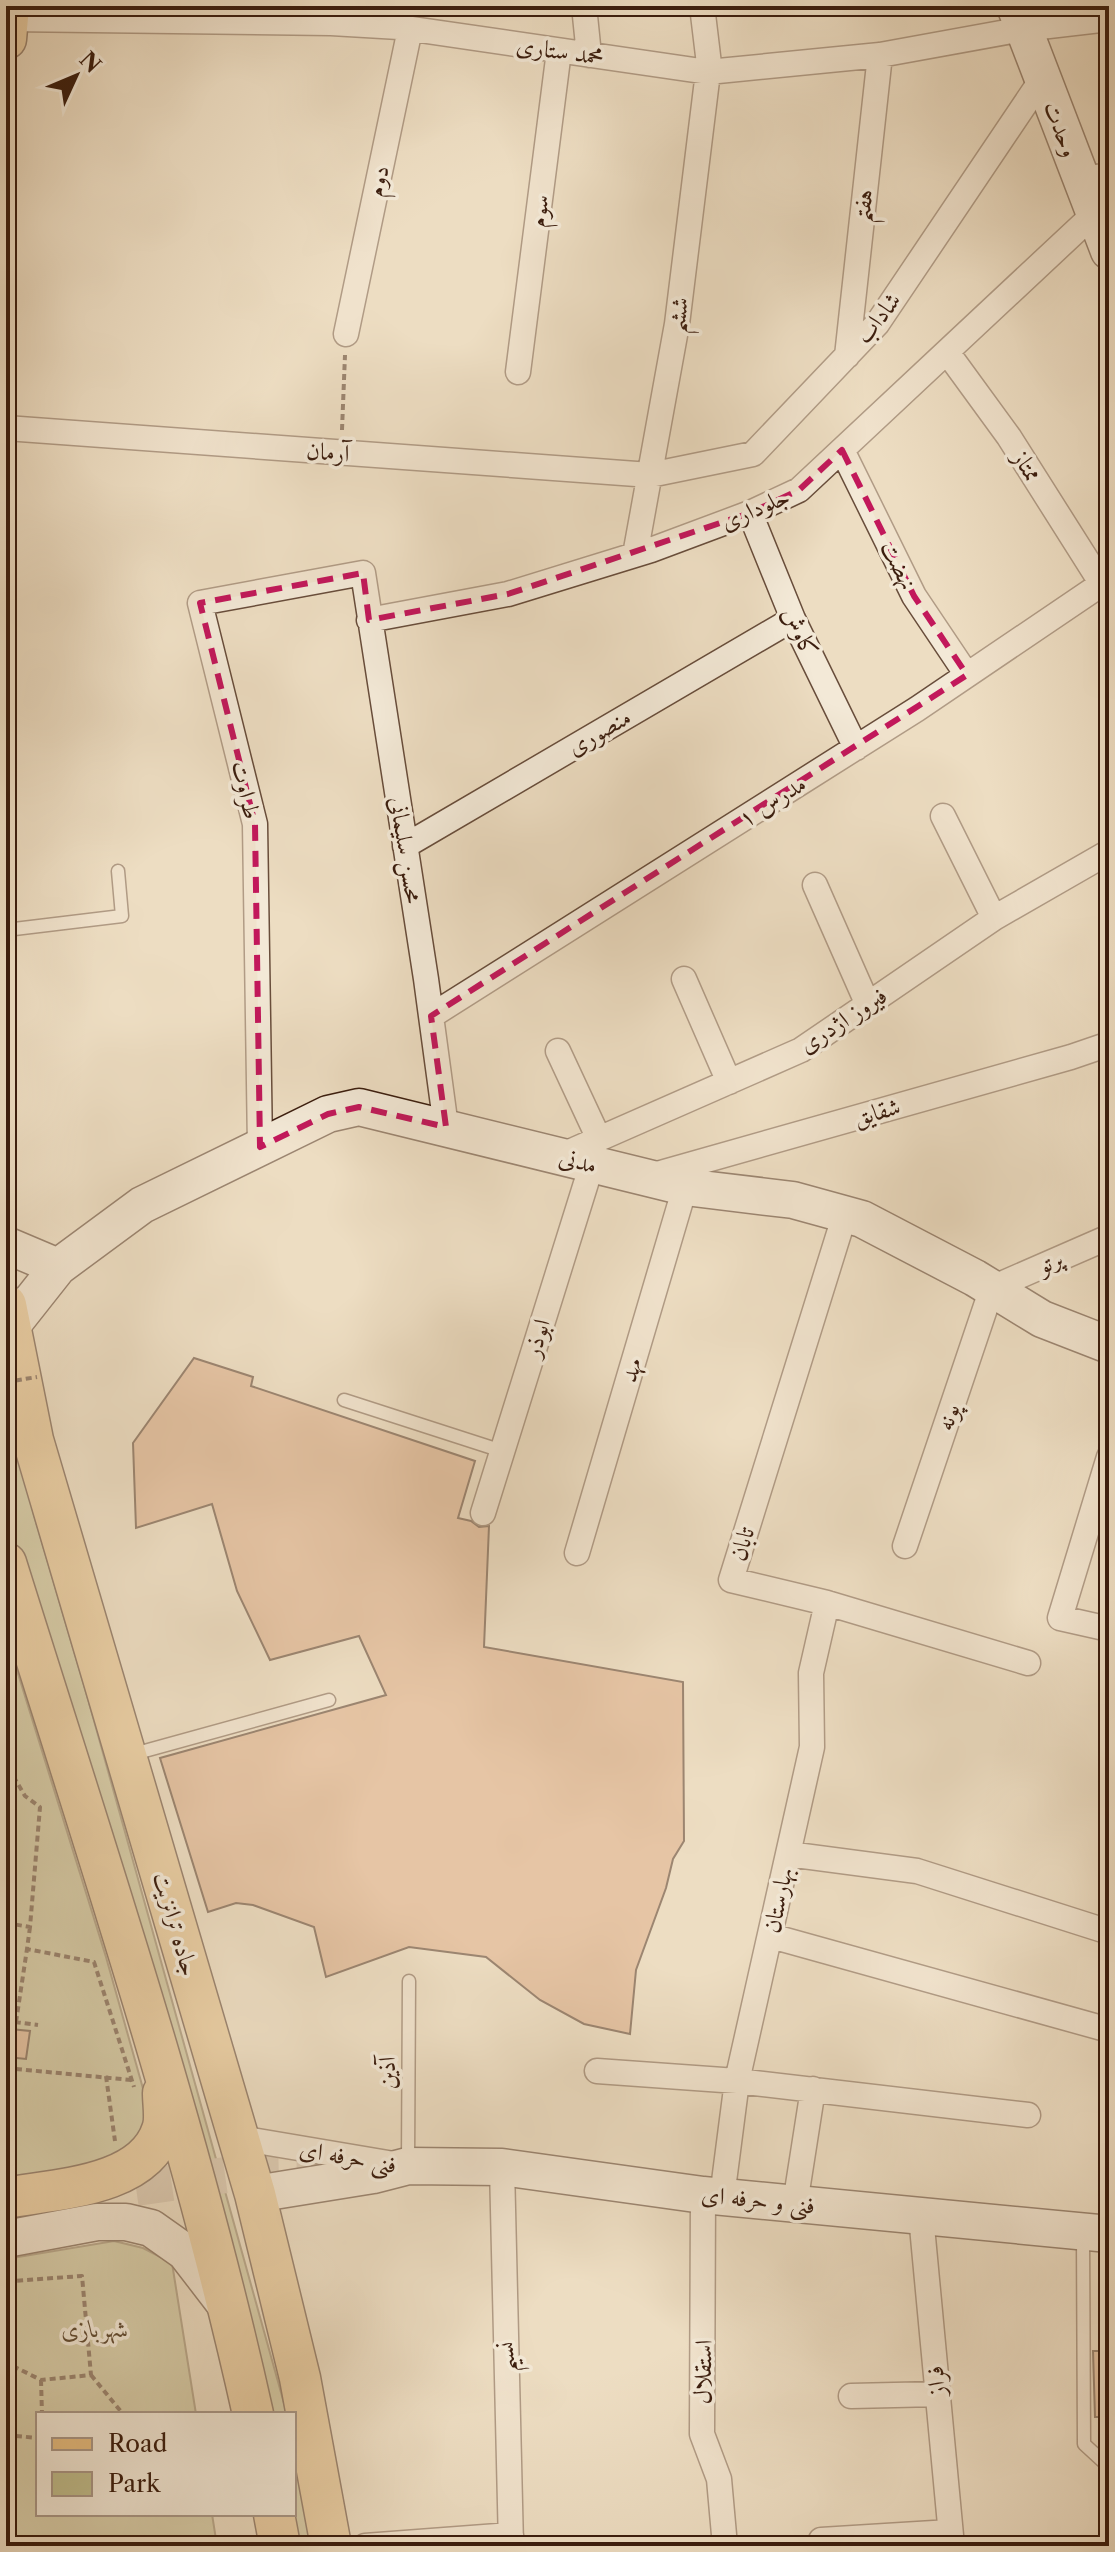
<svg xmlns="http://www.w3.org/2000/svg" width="1115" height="2552" font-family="'Libre Caslon Text',Amiri,serif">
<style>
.green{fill:#c0be8e;stroke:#7e6e4e;stroke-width:2}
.building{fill:#dda882;stroke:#3b1d0e;stroke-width:2}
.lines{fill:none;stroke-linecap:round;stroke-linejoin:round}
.secondary-tunnel{stroke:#c9b79e;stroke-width:36;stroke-dasharray:36 18;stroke-linecap:butt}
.lane-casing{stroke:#684d3b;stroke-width:15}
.street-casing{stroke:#684d3b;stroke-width:27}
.secondary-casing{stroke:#3b1d0e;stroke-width:39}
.primary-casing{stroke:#3b1d0e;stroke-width:43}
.path{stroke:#3b1d0e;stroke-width:4;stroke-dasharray:6 4;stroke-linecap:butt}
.lane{stroke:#f3e9d7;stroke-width:12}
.street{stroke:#f3e9d7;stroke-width:24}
.secondary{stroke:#f3e9d7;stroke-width:36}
.primary{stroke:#e6be81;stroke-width:40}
.path-bridge{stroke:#3b1d0e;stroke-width:4;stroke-dasharray:6 4;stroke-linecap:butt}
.marked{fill:none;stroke:#c2185b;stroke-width:6;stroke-dasharray:16 10;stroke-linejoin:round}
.labels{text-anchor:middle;stroke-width:7;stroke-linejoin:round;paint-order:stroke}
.street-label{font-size:24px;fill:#3b1d0e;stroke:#f3e9d7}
.park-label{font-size:24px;font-style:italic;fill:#634d34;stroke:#f3e9d7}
</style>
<rect width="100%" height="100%" fill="#edddc2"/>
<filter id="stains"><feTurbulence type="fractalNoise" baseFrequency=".0025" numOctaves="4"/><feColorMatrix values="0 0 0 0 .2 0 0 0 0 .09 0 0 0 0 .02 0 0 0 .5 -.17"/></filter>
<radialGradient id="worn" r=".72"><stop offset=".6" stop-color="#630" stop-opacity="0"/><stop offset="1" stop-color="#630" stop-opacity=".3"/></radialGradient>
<!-- green -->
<path class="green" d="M17 1440 34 1515 86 1692 287 2414H272L6 1511V1446Z
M6 1635 106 1957 151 2117 136 2150 6 2192Z
M114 2241 143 2248 172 2263 196 2414H38V2514H212L217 2546H6V2259Z
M294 2453 311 2546H298L294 2514Z"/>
<!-- building -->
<path class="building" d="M194 1358 253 1377 251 1386 475 1461 458 1518 471 1521 479 1527 489 1526 484 1647 683 1682 684 1841 673 1859 666 1888 636 1970 630 2034 584 2024 540 2000 486 1957 409 1947 326 1977 314 1927 253 1905 236 1903 208 1912 160 1758 386 1695 359 1636 270 1660 237 1591 212 1504 136 1528 133 1443Z
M10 2029 30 2031 26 2059 7 2057Z
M1093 2351H1109V2417H1095Z"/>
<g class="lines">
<!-- secondary-tunnel -->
<path class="secondary-tunnel" d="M136 2188 260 2170 345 2168"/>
<defs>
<path id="lane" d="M6 930 122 916 118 871
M344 1400 502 1451
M130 1755 329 1700
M408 2163 409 1981
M1083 2235 1084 2444 1109 2467"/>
<path id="street" d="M584 6 589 55
M8 19 331 23 399 27 708 72 880 55 1023 29 1109 19
M1080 178 1109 176
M346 334 410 29
M947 352 1009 437 1102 584
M847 356 880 55
M518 372 559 51
M6 428 650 475 753 454 877 324 1042 79
M842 450 914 596 967 675
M750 513 793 619 856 748
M635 555 677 324 709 64 702 6
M369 620 508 594 651 550 750 513 799 490 1094 214
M943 816 994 918
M405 846 793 619
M815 885 868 1005
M684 979 729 1082
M431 1016 917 709 1109 579
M558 1051 599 1139
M260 1147 255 824 200 603 363 573 426 979 446 1127
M560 1156 801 1050 994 918 1109 852
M650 1176 1071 1057 1109 1044
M845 1214 731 1580 827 1603 1028 1663
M1109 1457 1060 1618 1109 1629
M483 1513 592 1164
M905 1546 992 1288 1109 1237
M577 1553 685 1187
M788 1854 917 1871 1109 1932
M771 1936 1109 2030
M597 2071 737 2081 1028 2115
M239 2138 394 2164
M502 2167 511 2546
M703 2195 702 2434 719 2479 725 2546
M722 2197 737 2081 812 1747 811 1673 827 1603
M795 2204 813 2089
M921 2216 952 2546
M851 2396 938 2394
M821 2540 950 2532
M365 2546 511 2535"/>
<path id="secondary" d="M1015 6 1109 251
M6 1245 58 1267
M9 1329 58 1267 142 1205 328 1114 359 1107 685 1187 793 1200 862 1219 975 1278 1042 1319 1109 1345
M255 2194 373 2175 408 2166 502 2167 703 2195 1109 2234
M6 2239 97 2222H126L151 2228 185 2252 225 2304"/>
<path id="primary" d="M6 39 9 6
M6 1305 33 1440 255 2194 300 2378 331 2546
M6 1563C94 1845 189 2125 253 2414
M6 2198C55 2189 144 2187 162 2130 166 2120 163 2104 163 2093
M274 2514 280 2546"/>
</defs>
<!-- lane casing -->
<use href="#lane" class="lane-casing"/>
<!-- street casing -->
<use href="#street" class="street-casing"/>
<!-- secondary casing -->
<use href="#secondary" class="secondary-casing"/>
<!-- primary casing -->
<use href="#primary" class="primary-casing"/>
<!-- path -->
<path class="path" d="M342 430 345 355
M1102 882 1109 901
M6 1710 15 1779 6 1782
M6 1923 30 1927 40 1807 25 1796 15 1779
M30 1927 27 1949 94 1962 134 2087
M16 2022 27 1949
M6 2034 8 2021 38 2025
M6 2068 131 2080
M106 2076 115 2141
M6 2113 12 2069
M6 2281H13V2366H6
M13 2366 41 2380 91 2375 82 2276 13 2281
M91 2375 123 2414
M41 2380 42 2414
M6 2435 38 2438
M6 2515 9 2516 12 2436"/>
<!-- lane -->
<use href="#lane" class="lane"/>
<!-- street -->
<use href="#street" class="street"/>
<!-- secondary -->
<use href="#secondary" class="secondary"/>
<!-- primary -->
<use href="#primary" class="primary"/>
<!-- path-bridge -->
<path class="path-bridge" d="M6 1382 37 1377"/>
</g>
<!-- marked area -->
<path d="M0 0H1115V2552H0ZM842 450 914 596 967 675 431 1016 446 1127 359 1107 328 1114 260 1147 255 824 200 603 363 573 369 620 508 594 750 513 799 490Z" fill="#edddc2" fill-opacity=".55" fill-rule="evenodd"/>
<path class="marked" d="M842 450 914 596 967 675 431 1016 446 1127 359 1107 328 1114 260 1147 255 824 200 603 363 573 369 620 508 594 750 513 799 490Z"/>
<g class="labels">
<!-- street labels -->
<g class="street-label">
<text transform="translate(560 51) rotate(8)" y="8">محمد ستاری</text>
<text transform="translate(1061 129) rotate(69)" y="8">وحدت</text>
<text transform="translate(378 181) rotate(-78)" y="8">دوم</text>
<text transform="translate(863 206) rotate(-84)" y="8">هفتم</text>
<text transform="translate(539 211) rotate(-83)" y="8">سوم</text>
<text transform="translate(678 315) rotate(-82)" y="8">ششم</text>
<text transform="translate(878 318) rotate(-52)" y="8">شاداب</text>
<text transform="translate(328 452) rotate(4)" y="8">آرمان</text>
<text transform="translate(1027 466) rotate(58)" y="8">ممتاز</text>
<text transform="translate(755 509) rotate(-23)" y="8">جلوداری</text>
<text transform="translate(899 565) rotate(64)" y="8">نهضت</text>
<text transform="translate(800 632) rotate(65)" y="8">کاوش</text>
<text transform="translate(599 732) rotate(-30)" y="8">منصوری</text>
<text transform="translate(246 790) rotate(77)" y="8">طراوت</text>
<text transform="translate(772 801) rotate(-32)" y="8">مدرس ۱</text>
<text transform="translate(406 850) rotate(81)" y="8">محسن سلیمانی</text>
<text transform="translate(843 1020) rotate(-33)" y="8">فیروز اژدری</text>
<text transform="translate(877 1112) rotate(-16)" y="8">شقایق</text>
<text transform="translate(578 1161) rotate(14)" y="8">مدنی</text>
<text transform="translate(1050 1262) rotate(-24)" y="8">پرتو</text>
<text transform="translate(537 1338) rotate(-73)" y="8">ابوذر</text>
<text transform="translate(631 1370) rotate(-73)" y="8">مهد</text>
<text transform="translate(948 1417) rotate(-71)" y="8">پونه</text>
<text transform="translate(742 1544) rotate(-73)" y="8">تابان</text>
<text transform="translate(778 1900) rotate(-78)" y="8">بهارستان</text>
<text transform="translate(176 1924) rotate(74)" y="8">جاده ترانزیت</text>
<text transform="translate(387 2073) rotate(-90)" y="8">آذین</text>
<text transform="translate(348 2157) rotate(10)" y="8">فنی حرفه ای</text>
<text transform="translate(758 2200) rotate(6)" y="8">فنی و حرفه ای</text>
<text transform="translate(506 2357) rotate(-91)" y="8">نسيم</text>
<text transform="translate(703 2372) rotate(-89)" y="8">استقلال</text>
<text transform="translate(936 2381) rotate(-95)" y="8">فراز</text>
</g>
<!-- park labels -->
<g class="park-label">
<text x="95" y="2337">شهربازی</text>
</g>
</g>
<!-- margin -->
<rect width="1115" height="2552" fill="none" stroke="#edddc2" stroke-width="32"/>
<rect x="8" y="8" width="1099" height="2536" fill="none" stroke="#3b1d0e" stroke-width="4"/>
<rect x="16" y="16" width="1083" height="2520" fill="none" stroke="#3b1d0e" stroke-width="2"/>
<!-- legend -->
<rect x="36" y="2412" width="260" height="104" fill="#f3e9d7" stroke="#a99787" stroke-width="2"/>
<rect x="52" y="2438" width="40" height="12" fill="#e6be81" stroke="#a99787" stroke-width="2"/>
<text x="108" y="2452" font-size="24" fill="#3b1d0e">Road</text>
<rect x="52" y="2472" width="40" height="24" fill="#c0be8e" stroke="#a99787" stroke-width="2"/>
<text x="108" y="2492" font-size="24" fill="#3b1d0e">Park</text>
<!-- north arrow -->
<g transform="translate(76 76) rotate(46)" stroke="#f3e9d7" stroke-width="6" paint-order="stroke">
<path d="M0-6L14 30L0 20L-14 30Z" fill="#3b1d0e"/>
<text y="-12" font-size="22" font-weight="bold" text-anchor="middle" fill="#3b1d0e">N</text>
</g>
<rect width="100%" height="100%" filter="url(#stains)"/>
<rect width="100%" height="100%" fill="url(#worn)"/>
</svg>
